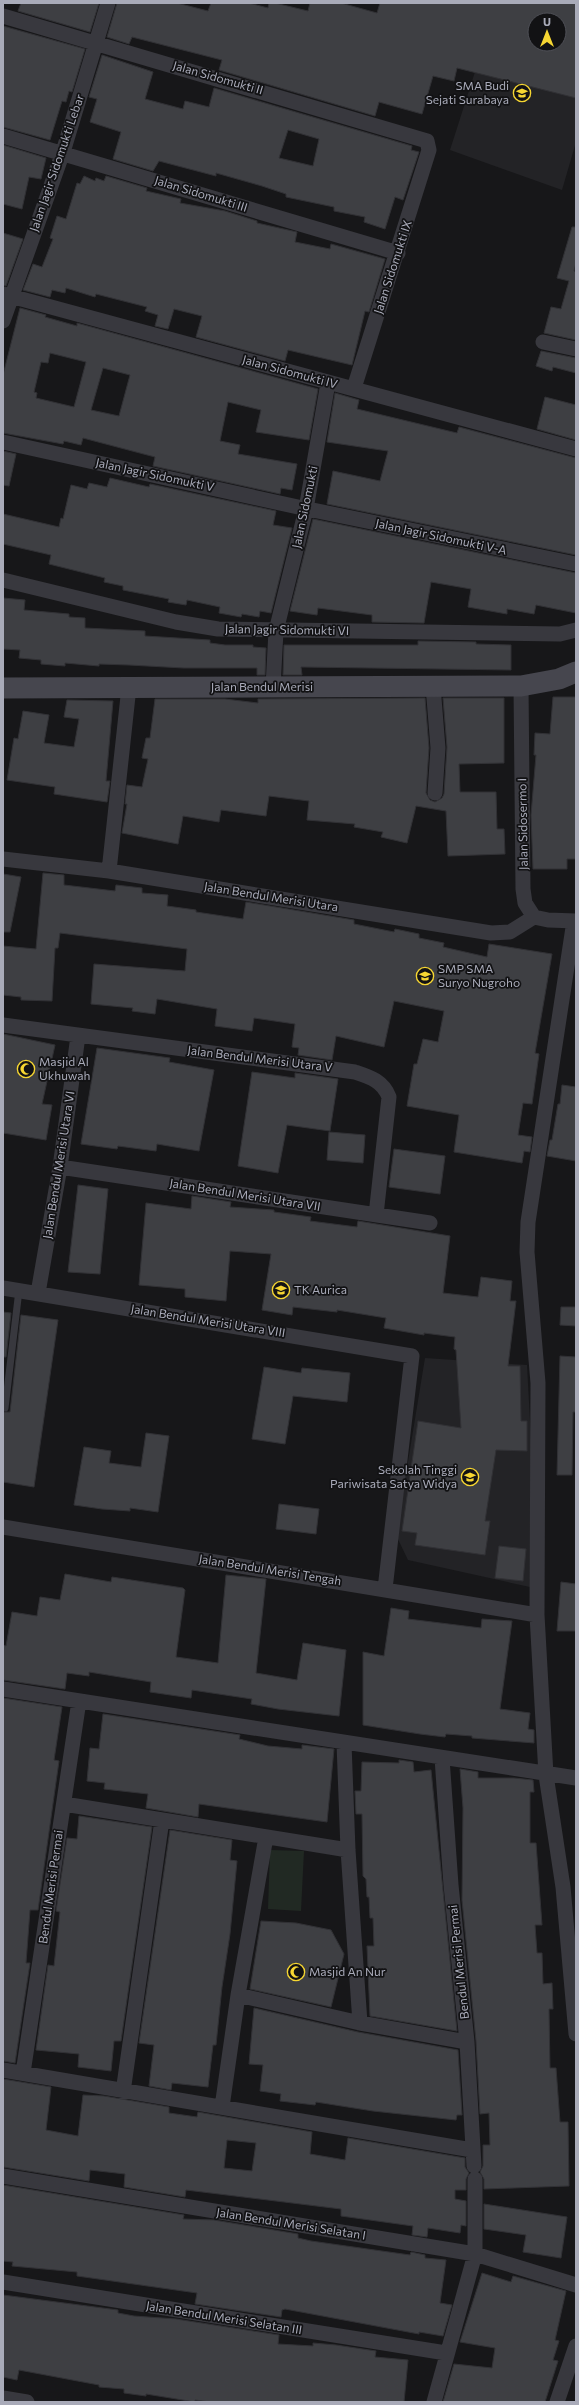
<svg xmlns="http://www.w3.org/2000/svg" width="579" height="2405" font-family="Commissioner,sans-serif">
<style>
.built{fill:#232326;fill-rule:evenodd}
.green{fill:#212923}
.building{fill:#3e3f43;stroke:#313135;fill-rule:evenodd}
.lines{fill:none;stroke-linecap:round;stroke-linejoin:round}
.lane{stroke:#38383e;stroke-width:7}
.street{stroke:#38383e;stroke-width:15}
.secondary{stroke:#46464e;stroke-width:21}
.labels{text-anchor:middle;stroke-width:3.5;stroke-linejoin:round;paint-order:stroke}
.street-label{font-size:12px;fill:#a9abb9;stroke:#121214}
.poi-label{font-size:12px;fill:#a9abb9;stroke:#121214;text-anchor:start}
</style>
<rect width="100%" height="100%" fill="#171719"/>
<!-- built -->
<path class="built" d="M497 3 576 18V142L562 190 450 150ZM535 20H559V44H535Z
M425 1358 527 1365 539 1589 408 1560 396 1535Z"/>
<!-- green -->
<path class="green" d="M270 1850 304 1851 301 1911 268 1909Z"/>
<!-- building -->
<path class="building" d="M21 3H99L90 32 18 11Z
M117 3H177L208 11 211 3H249L268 8 269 3H275L308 11 310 3H341L377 13 380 3H576V98L457 68 454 81 433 76 422 114 379 102 375 116 219 70 222 60 132 37 129 44 107 37ZM535 20H559V44H535Z
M3 26 85 49 72 92 69 91 66 102 62 101 50 140 3 127Z
M102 55 153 72 145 99 183 109 185 101 209 107 214 88 412 146 411 150 419 152 403 200 395 197 385 229 364 222 365 217 334 211V207L286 197V194L262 186 216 173V176L159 161 153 171 113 159 121 132 90 122 97 99 89 97ZM288 130 319 139 313 166 279 158Z
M3 145 46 158 41 179 29 177 22 209 3 204Z
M84 176 95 181 96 178 104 181 106 176 147 188 146 191 181 199 180 203 225 211 257 221V223L297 232 295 242 330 249 331 244 385 259 369 312 365 311 352 365 288 350 285 361 196 337 202 316 174 309 168 329 155 326 158 315 145 311 147 307 96 294 95 297 66 288 65 293 52 290 50 297 23 290 33 264 42 267 53 239 50 238 57 216 66 219 77 183 80 184Z
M572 227H576V263L574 271 576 272V340L544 333 551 307 561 309 569 281 557 278Z
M3 233 23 239 6 286 3 285Z
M20 308 46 315 45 317 77 326V323L318 389 309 440 256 432 261 410 228 402 220 441 240 445 238 454 297 464 292 490 281 488 280 494 153 466 155 457 83 438 81 445 64 441 63 444 3 433V375ZM50 353 86 362 74 407 36 398 37 393 34 392 41 362 48 363ZM103 368 130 375 119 416 91 410Z
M541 351 576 358V373L553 367 552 371 536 366Z
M335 393 359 400 357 409 457 433 459 427 576 458V555L327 504 333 471 380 481 388 451 327 442Z
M545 397 576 405V440L537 429Z
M3 451 16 454 9 486 3 485Z
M110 478 149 487 150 484 276 511 273 525 292 528 271 613 260 611 259 617 242 614 241 617 219 613 220 607 187 600 186 605 168 602 169 599 123 590V586L104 582 105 578 49 564 51 555 3 544V514L59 527 61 518 63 519 71 485 87 489 89 483 107 487Z
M313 519 576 573V613L536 605 534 614 507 609V614L468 607 471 589 431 582 424 623 372 622V615L318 608 317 615 290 611Z
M3 598 25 600 24 610 69 614V617L85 618V628L145 631V636L210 640V643L225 645H253V647L266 648 265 675H257V668H184L129 665 99 664V666L65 663V666L41 664V660L19 658 20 650 3 649Z
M418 641 476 642V644L511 645V670L301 667 302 675H283L284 645H418Z
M553 697H576V859H567V869H533L531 815 536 755H534L535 733 550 734Z
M425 698 429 748 426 793 430 800 435 802 442 798 444 794 447 747 443 698H504V763L459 764 460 792H496L497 829H504L505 854 448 856 446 811 416 806 407 843 381 837 383 832 354 827 355 824 307 820 309 801 269 796 266 816 221 810 219 822 183 816 178 844 122 833 127 804H125L127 785 142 787 148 759 142 758 146 738H150L155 699H225L258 703V699Z
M67 700 113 701 106 781H110L107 802 54 794 55 787 7 780 14 738 18 739 23 711 49 715 44 743 74 747 79 719 64 717Z
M43 873 64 875V885L115 891 116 885 142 888V893L168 895 167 906 196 910V912L243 919 246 902 354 920V924L394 932 395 929 419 934V938L444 943 443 947 487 957 489 944 552 954 535 1053 539 1054 532 1104 523 1103 518 1135 532 1137 530 1152 524 1151 522 1163 454 1152 459 1115 407 1106 414 1064H417L423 1039 438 1042 444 1011 394 1001 384 1047 336 1036 332 1060 298 1055 299 1048 292 1047 295 1024 254 1018 252 1031 215 1026 217 1009 157 999 155 1014 132 1011 133 1008 91 1004 94 964 185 971 187 949 60 933 58 948H55L52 1001 21 1000V997L3 995V946L36 949Z
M3 874 21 877 10 932H3Z
M3 1034 55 1045 42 1104 52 1105 46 1140 3 1133Z
M97 1048 170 1058 169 1062 214 1070 199 1151 157 1144 156 1151 118 1146 117 1149 81 1144Z
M252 1072 295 1078V1073L338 1079 330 1131 287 1125 278 1173 238 1166Z
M562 1085 576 1087V1161L547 1156 550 1140H552L558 1104H560Z
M329 1132 365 1135 363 1163 327 1160Z
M394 1149 445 1156 440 1194 389 1187Z
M78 1185 108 1189 100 1274 68 1272Z
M192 1196 231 1202 230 1207 274 1210V1212L311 1217 310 1221 357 1227 358 1221 450 1236 443 1293 478 1297 481 1277 512 1281 510 1301H516L508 1366H520L521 1421H527V1451L496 1450 485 1521H490L485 1555 415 1545 417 1533 402 1531 418 1421 461 1428 456 1350 454 1349 455 1337 424 1333V1335L384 1328 386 1318 337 1310V1312L293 1307 292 1315 262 1310 271 1254 230 1251 226 1301 185 1297V1289L139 1285 146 1203 191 1209Z
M561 1307H576V1326L560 1325Z
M3 1312 11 1313 6 1357H3Z
M21 1315 58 1320 34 1487 3 1482V1412H10Z
M560 1356 576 1357V1412H573L572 1475H557Z
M264 1367 301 1373 302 1368 350 1373 347 1402 293 1396 285 1444 252 1439Z
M146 1433 169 1436 158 1512 130 1508V1511L102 1509 74 1505 84 1447 111 1451 109 1463 141 1467Z
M279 1504 319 1509 316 1534 276 1529Z
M499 1546 526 1549 523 1581 495 1578Z
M65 1574 111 1582 112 1577 183 1588 185 1590 176 1657 218 1663 226 1575 266 1579 256 1673 297 1680 303 1643 346 1650 339 1716 278 1709 251 1704 252 1699 192 1690 191 1698 150 1692 151 1682 89 1672V1676L67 1673 65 1689 3 1680V1645L6 1646 12 1612 37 1616 40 1597 60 1600Z
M561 1582 576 1584V1631H557Z
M391 1608 409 1611 408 1619 481 1628 482 1619 512 1621 500 1709 530 1713 528 1729 534 1730V1743L472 1738V1736L446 1734 445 1737 420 1734 363 1725V1652L384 1656Z
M3 1698 62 1707 54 1760 59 1761 38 1910H30L26 1963H30L15 2063 3 2061Z
M103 1714 240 1735 239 1739 268 1746 302 1749V1745L334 1749 327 1822 199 1804 198 1817 146 1808 148 1794 104 1789 105 1783 87 1781 90 1748 99 1749Z
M399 1760 413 1762 414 1772 431 1770 457 2031 370 2016 367 1946H374L373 1918H370L369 1897H367L366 1879 363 1876 362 1814H356L355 1791H361L362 1762 399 1763Z
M460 1769 478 1772V1778H514L533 1780 534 1792H530V1843H536L542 1925H535L537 1953H542L543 1984 552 1983 553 2009H549L550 2068H556L560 2122H568L569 2186 484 2189V2179L480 2172 483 2166V2145H490L489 2113 480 2114 476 2041 462 1900 463 1808Z
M79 1816 152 1827 121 2041H114L111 2071 78 2067 79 2054 36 2050 48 1965 54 1966 60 1912 56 1911 67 1838 77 1839Z
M170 1830 232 1840 230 1860 237 1861 230 1934 222 1987 216 2045H213L208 2087 172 2083 171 2090 149 2086 154 2045 139 2043Z
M261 1921 296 1923 331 1930 344 1954 331 2007 250 1989Z
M254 2008 358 2032 458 2050 462 2115H457L456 2120 373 2111 316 2102 315 2105 280 2101 281 2094 260 2091 263 2065 249 2064Z
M3 2079 51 2087 46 2130 78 2136 83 2095 104 2096 169 2107V2113L197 2117 198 2112 312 2132 310 2154 345 2160 348 2138 465 2158V2167L469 2173 466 2179V2190H455V2199L466 2201V2226L461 2225 460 2233 428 2228 427 2237 412 2235 413 2226 341 2216V2209L186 2190 185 2197 124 2187 125 2174 90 2170 89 2181 3 2167ZM227 2140 256 2143 252 2171 224 2168Z
M3 2185 184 2215 183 2219 214 2220 298 2234V2238L311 2241 410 2255 411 2252 425 2255V2258L446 2260 440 2303 452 2305 443 2336 419 2332V2334L285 2309 282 2310 281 2317 195 2304 197 2293 77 2276V2272L12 2266 13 2262 3 2261Z
M484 2204 567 2217 561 2258 523 2252 526 2235 484 2229Z
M482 2273 511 2282 513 2276 566 2291 555 2340 559 2341 553 2360 558 2361 545 2402H443L454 2364 492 2368 495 2348 460 2342Z
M3 2295 118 2310V2313L134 2316 176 2319 279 2335 278 2344 313 2346V2343L336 2345 376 2351 375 2357 408 2360 404 2402H210L195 2400V2402L146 2394V2396L124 2393V2389L99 2387V2385L19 2370 17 2380 3 2377Z"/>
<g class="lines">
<!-- lane -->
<path class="lane" d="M5 1408 19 1290"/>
<!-- street -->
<path class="street" d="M3 16 427 141 429 150 354 388
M3 136 398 253
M3 294 576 449
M3 321 63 152 108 3
M543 342 576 349
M3 442 298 507 576 564
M3 580 176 622 218 629 560 634 576 630
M433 686 438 748 435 793
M521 686 523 889 525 903 534 917 548 920 576 921
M273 687 276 631 306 509 328 383
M3 859 109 871 491 933 510 932 534 917
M109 871 129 687
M574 921 528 1222 527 1252 538 1383 537 1615 546 1775 563 1887 576 2034
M3 1025 355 1072C370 1077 383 1081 389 1097L376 1215
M60 1167 430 1223
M3 1288 412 1356 385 1589
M38 1293 60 1167 78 1036
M3 1527 537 1615
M3 1689 576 1778
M344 1743 348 1850 360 2023
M442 1758 451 1885 467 2042 474 2166
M64 1804 348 1850
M238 1995 360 2023 467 2042
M3 2070 472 2150
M23 2073 79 1701
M123 2092 162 1820
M222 2107 238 1995 266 1837
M3 2176 475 2254 576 2285
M3 2282 446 2353
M3 2398 27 2402
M434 2402 475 2254V2179
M557 2402 576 2346"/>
<!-- secondary -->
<path class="secondary" d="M3 688 521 686 559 679 576 672"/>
</g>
<!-- icons -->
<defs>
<symbol id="school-ring" viewBox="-11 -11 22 22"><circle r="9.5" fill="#121214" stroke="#f6d632" stroke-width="1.5"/><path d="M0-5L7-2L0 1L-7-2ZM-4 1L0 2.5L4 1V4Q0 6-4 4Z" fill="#f6d632"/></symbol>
<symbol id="mosque-ring" viewBox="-11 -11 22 22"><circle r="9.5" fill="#121214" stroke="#f6d632" stroke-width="1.5"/><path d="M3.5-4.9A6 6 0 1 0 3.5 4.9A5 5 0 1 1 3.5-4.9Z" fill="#f6d632"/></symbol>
<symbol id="university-ring" viewBox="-11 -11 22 22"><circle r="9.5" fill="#121214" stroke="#f6d632" stroke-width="1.5"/><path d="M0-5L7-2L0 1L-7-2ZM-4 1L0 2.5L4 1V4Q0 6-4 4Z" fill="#f6d632"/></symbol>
</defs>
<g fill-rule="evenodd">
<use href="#school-ring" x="512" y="83" width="20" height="20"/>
<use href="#school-ring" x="415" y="966" width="20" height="20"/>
<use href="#mosque-ring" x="16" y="1059" width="20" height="20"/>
<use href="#school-ring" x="271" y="1280" width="20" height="20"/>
<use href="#university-ring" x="460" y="1467" width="20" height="20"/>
<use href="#mosque-ring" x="286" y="1962" width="20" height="20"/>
</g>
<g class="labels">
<!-- street labels -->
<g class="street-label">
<text transform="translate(218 78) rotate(16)" y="4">Jalan Sidomukti II</text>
<text transform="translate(57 163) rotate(-71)" y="4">Jalan Jagir Sidomukti Lebar</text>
<text transform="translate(201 194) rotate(17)" y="4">Jalan Sidomukti III</text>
<text transform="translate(393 267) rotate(-72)" y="4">Jalan Sidomukti IX</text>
<text transform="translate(290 372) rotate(15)" y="4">Jalan Sidomukti IV</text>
<text transform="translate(155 475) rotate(12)" y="4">Jalan Jagir Sidomukti V</text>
<text transform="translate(305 507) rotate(-78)" y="4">Jalan Sidomukti</text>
<text transform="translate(441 537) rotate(12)" y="4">Jalan Jagir Sidomukti V-A</text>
<text transform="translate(287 630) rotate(1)" y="4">Jalan Jagir Sidomukti VI</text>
<text x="262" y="691">Jalan Bendul Merisi</text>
<text transform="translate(523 824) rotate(-91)" y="4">Jalan Sidosermo I</text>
<text transform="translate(271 897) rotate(9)" y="4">Jalan Bendul Merisi Utara</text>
<text transform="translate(260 1059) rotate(7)" y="4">Jalan Bendul Merisi Utara V</text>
<text transform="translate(59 1165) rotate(-81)" y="4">Jalan Bendul Merisi Utara VI</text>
<text transform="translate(245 1195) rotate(9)" y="4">Jalan Bendul Merisi Utara VII</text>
<text transform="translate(208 1321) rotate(9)" y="4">Jalan Bendul Merisi Utara VIII</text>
<text transform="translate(270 1570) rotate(9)" y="4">Jalan Bendul Merisi Tengah</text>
<text transform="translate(51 1887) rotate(-82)" y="4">Bendul Merisi Permai</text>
<text transform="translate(459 1962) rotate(-96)" y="4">Bendul Merisi Permai</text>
<text transform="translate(291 2224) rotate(9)" y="4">Jalan Bendul Merisi Selatan I</text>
<text transform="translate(224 2318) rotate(9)" y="4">Jalan Bendul Merisi Selatan III</text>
</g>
<!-- poi labels -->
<g class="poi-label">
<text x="509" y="90" text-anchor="end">SMA Budi<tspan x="509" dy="14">Sejati Surabaya</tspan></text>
<text x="438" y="973">SMP SMA<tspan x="438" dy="14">Suryo Nugroho</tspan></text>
<text x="39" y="1066">Masjid Al<tspan x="39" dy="14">Ukhuwah</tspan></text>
<text x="294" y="1294">TK Aurica</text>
<text x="457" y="1474" text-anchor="end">Sekolah Tinggi<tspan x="457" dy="14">Pariwisata Satya Widya</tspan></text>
<text x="309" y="1976">Masjid An Nur</text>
</g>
</g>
<!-- border -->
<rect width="579" height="2405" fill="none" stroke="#a9abb9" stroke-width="8"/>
<!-- north arrow -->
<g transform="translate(547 32)"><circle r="19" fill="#121214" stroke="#4e4f56"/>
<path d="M0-3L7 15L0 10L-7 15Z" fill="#f6d632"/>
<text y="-6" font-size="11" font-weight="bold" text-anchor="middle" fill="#a9abb9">U</text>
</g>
</svg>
